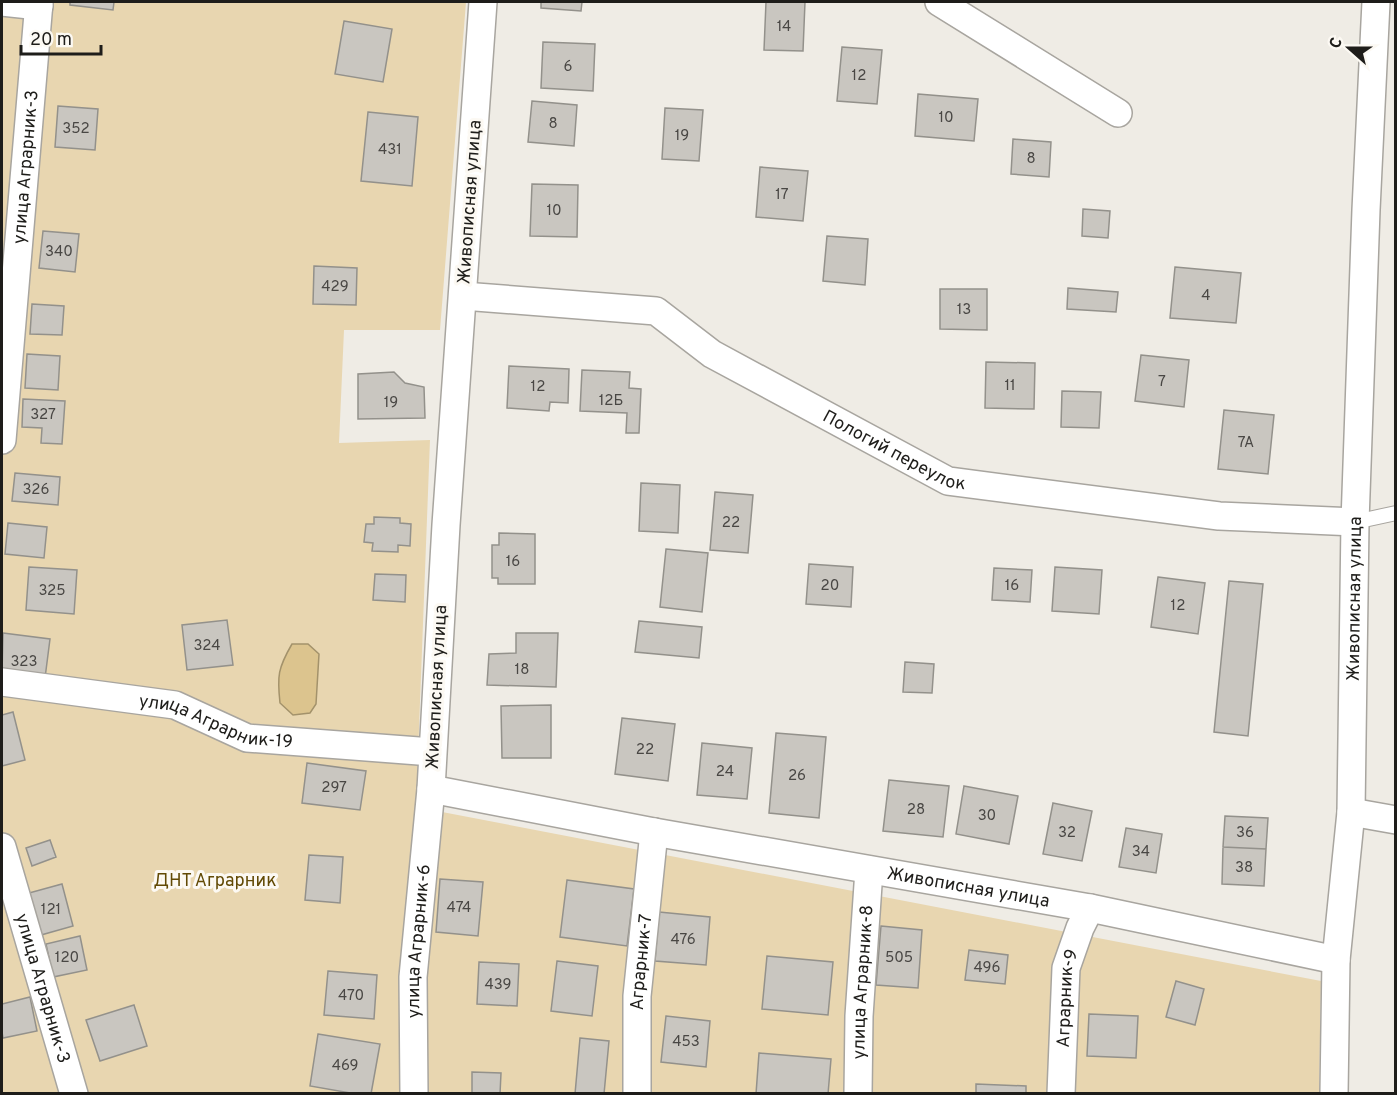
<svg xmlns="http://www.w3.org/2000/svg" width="1397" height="1095" font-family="Overpass,sans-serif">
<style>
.green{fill:#e8d6b0}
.water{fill:#dcc48e;stroke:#a3926b;stroke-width:1.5}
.building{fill:#c9c6c0;stroke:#93918b;stroke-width:1.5}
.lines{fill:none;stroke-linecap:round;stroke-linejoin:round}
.lane-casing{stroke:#a8a59f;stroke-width:16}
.street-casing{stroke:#a8a59f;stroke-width:30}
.lane{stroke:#fff;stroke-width:14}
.street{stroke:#fff;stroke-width:27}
.labels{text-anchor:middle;stroke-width:6;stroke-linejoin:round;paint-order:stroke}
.number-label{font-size:15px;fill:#494744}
.street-label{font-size:18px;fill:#1e1d1a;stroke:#fcf9f3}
.park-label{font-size:18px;fill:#624a05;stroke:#fcf9f3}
</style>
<rect width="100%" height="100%" fill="#efece5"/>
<!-- green -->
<path class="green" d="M2 2H466L440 330H344L339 443 430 440 416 807 1321 981 1319 1093 2 1094Z"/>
<!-- water -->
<path class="water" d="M292 644H308L319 654 316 704 310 713 293 715 280 703C277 676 278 668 292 644Z"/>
<!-- building -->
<path class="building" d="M70 2H114L113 10 70 5Z
M541 2H582L581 11 541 8Z
M766 2H805L803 51 764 50Z
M344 21 392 29 383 82 335 74Z
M543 42 595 44 593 91 541 88Z
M842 47 882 50 877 104 837 101Z
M918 94 978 99 974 141 915 136Z
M532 101 577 105 574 146 528 142Z
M58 106 98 109 95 150 55 147Z
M665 108 703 110 699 161 662 159Z
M368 112 418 117 412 186 361 181Z
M1013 139 1051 142 1049 177 1011 174Z
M760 167 808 171 803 221 756 217Z
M532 184 578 185 577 237 530 236Z
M1083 209 1110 211 1108 238 1082 236Z
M43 231 79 234 75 272 39 268Z
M827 236 868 239 865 285 823 281Z
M314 266 357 268 356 305 313 304Z
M1175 267 1241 273 1236 323 1170 318Z
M1068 288 1118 292 1116 312 1067 309Z
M940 289H987V330L940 329Z
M32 304 64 306 62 335 30 334Z
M27 354 60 356 58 390 25 388Z
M1141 355 1189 360 1184 407 1135 401Z
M986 362 1035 363 1034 409 985 408Z
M509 366 569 369 568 403 550 402 549 411 507 408Z
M582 370 630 372 629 388 641 389 639 433H626L627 413 580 411Z
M394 372 405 383 424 387 425 418 358 419V374Z
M1062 391 1101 392 1099 428 1061 427Z
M23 399 65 401 62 444 41 443 42 428 22 427Z
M1224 410 1274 415 1268 474 1218 469Z
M15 473 60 477 58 505 12 501Z
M641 483 680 485 678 533 639 531Z
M715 492 753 495 748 553 710 550Z
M374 517 400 518V523L411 524 410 546 398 545V552L372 551 373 543 364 542 366 524H374Z
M8 523 47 527 44 558 5 554Z
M499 533 535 534V584H498V578H492V545H499Z
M666 549 708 553 702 612 660 607Z
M809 564 853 567 851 607 806 604Z
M29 567 77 570 74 614 26 610Z
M1055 567 1102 570 1099 614 1052 611Z
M994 568 1032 570 1030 602 992 600Z
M375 574 406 575 405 602 373 600Z
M1158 577 1205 583 1198 634 1151 627Z
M1229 581 1263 584 1248 736 1214 732Z
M227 620 233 665 187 670 182 625Z
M639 621 702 627 699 658 635 652Z
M3 633 50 639 45 678 2 673Z
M516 633H558L556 687 487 685 489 654 516 653Z
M905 662 934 664 932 693 903 692Z
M551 705V758H502L501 706Z
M13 712 25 760 2 766V715Z
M622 718 675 724 668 781 615 774Z
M776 733 826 737 819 818 769 813Z
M702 743 752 748 747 799 697 795Z
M307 763 366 771 360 810 302 803Z
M889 780 949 786 943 837 883 831Z
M964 786 1018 796 1009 844 956 834Z
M1053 803 1092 811 1082 861 1043 854Z
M1225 816 1268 818 1266 849 1223 847Z
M1126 828 1162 834 1156 873 1119 867Z
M50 840 56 857 32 866 26 848Z
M1223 847 1266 849 1264 886 1222 884Z
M309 855 343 857 340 903 305 900Z
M440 879 483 882 478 936 436 932Z
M567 880 634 889 627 946 560 937Z
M62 884 73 926 41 935 29 893Z
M659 912 710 917 706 965 655 961Z
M881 926 922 930 918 988 876 985Z
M80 936 87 970 53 977 46 944Z
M969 950 1008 955 1005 984 965 980Z
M767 956 833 962 828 1015 762 1009Z
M557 961 598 966 592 1016 551 1011Z
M479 962 519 964 517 1006 477 1004Z
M328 971 377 975 374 1019 324 1015Z
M1176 981 1204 989 1195 1025 1166 1017Z
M30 997 37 1031 3 1038 2 1032V1004Z
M134 1005 147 1046 100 1061 86 1020Z
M1089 1014 1138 1016 1136 1058 1087 1056Z
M666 1016 710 1021 706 1067 661 1062Z
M318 1034 380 1044 371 1094H356L310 1086Z
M580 1038 609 1041 604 1094H575Z
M759 1053 831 1059 828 1094H756Z
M472 1072 501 1073 500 1094H472Z
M976 1084 1026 1086V1094H976Z"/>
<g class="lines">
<defs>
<path id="lane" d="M1355 522 1396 513"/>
<g id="street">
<path d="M2 2 39 6"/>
<path id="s1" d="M483 2 446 525 431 789 654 832 1090 908 1336 960"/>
<path d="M939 2 1118 113"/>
<path id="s2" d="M463 296 656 311 712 354 948 481 1219 516 1355 522"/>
<path id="s3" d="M2 440 39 2"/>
<path id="s4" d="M2 682 175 705 247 738 432 752"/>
<path d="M1351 812 1396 820"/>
<path id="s5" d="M2 847 74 1094"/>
<path id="s6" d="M414 1094 413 977 431 789"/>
<path id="s7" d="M637 1094V996L654 832"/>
<path id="s8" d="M858 1094 859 1016 869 870"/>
<path id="s9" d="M1061 1094 1066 968 1080 928 1090 908"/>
<path id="s10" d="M1334 1094 1336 960 1351 812 1355 522 1366 210 1376 2"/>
</g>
</defs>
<!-- lane casing -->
<use href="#lane" class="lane-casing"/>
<!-- street casing -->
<use href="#street" class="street-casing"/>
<!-- lane -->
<use href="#lane" class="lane"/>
<!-- street -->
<use href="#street" class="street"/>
</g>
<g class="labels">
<!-- number labels -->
<g class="number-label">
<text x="784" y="31">14</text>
<text x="568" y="71">6</text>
<text x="859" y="80">12</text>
<text x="946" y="122">10</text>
<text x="553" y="128">8</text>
<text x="76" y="133">352</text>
<text x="682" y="140">19</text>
<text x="390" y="154">431</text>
<text x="1031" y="163">8</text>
<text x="782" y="199">17</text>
<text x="554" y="215">10</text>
<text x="59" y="256">340</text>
<text x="335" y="291">429</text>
<text x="1206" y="300">4</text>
<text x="964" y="314">13</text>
<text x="1162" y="386">7</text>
<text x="1010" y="390">11</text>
<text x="538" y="391">12</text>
<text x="611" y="405">12Б</text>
<text x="391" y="407">19</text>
<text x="43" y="419">327</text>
<text x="1246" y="447">7А</text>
<text x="36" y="494">326</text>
<text x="731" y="527">22</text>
<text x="513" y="566">16</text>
<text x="830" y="590">20</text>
<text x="1012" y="590">16</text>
<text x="52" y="595">325</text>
<text x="1178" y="610">12</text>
<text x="207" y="650">324</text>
<text x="24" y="666">323</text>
<text x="522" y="674">18</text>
<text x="645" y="754">22</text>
<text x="725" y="776">24</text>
<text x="797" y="780">26</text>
<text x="334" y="792">297</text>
<text x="916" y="814">28</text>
<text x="987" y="820">30</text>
<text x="1067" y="837">32</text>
<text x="1245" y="837">36</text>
<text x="1141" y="856">34</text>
<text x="1244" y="872">38</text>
<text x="459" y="912">474</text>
<text x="51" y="914">121</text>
<text x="683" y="944">476</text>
<text x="67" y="962">120</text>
<text x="899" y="962">505</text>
<text x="987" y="972">496</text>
<text x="498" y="989">439</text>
<text x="351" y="1000">470</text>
<text x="686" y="1046">453</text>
<text x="345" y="1070">469</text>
</g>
<!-- street labels -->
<g class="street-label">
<text dy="6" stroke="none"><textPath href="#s3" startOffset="274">улица Аграрник-3</textPath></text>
<text transform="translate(469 202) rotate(-86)" y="6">Живописная улица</text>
<text dy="6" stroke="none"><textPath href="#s2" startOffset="471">Пологий переулок</textPath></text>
<text dy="6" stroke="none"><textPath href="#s10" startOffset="496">Живописная улица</textPath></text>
<text transform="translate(436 687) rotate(-87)" y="6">Живописная улица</text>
<text dy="6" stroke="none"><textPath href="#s4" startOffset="219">улица Аграрник-19</textPath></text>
<text dy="6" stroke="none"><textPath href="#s1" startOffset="1335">Живописная улица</textPath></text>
<text dy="6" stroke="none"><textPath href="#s6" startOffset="153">улица Аграрник-6</textPath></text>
<text dy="6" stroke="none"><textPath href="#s7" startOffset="132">Аграрник-7</textPath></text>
<text dy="6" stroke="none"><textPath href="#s8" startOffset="112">улица Аграрник-8</textPath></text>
<text dy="6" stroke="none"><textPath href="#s5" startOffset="147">улица Аграрник-3</textPath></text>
<text dy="6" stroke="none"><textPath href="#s9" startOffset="96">Аграрник-9</textPath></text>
</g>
<!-- park labels -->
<g class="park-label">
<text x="215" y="886">ДНТ Аграрник</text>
</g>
</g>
<!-- border -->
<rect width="1397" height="1095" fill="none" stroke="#1e1d1a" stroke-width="6"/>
<!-- north arrow -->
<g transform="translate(1349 48) rotate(291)" stroke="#fcf9f3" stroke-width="4.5" paint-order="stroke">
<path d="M0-4.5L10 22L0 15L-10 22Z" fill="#1e1d1a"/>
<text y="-9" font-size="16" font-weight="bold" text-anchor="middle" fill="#1e1d1a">С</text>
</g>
<!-- scale -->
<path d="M21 45v9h80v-9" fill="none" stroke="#1e1d1a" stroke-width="3"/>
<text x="30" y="45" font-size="18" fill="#1e1d1a" stroke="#fcf9f3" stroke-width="4.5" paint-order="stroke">20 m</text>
</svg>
